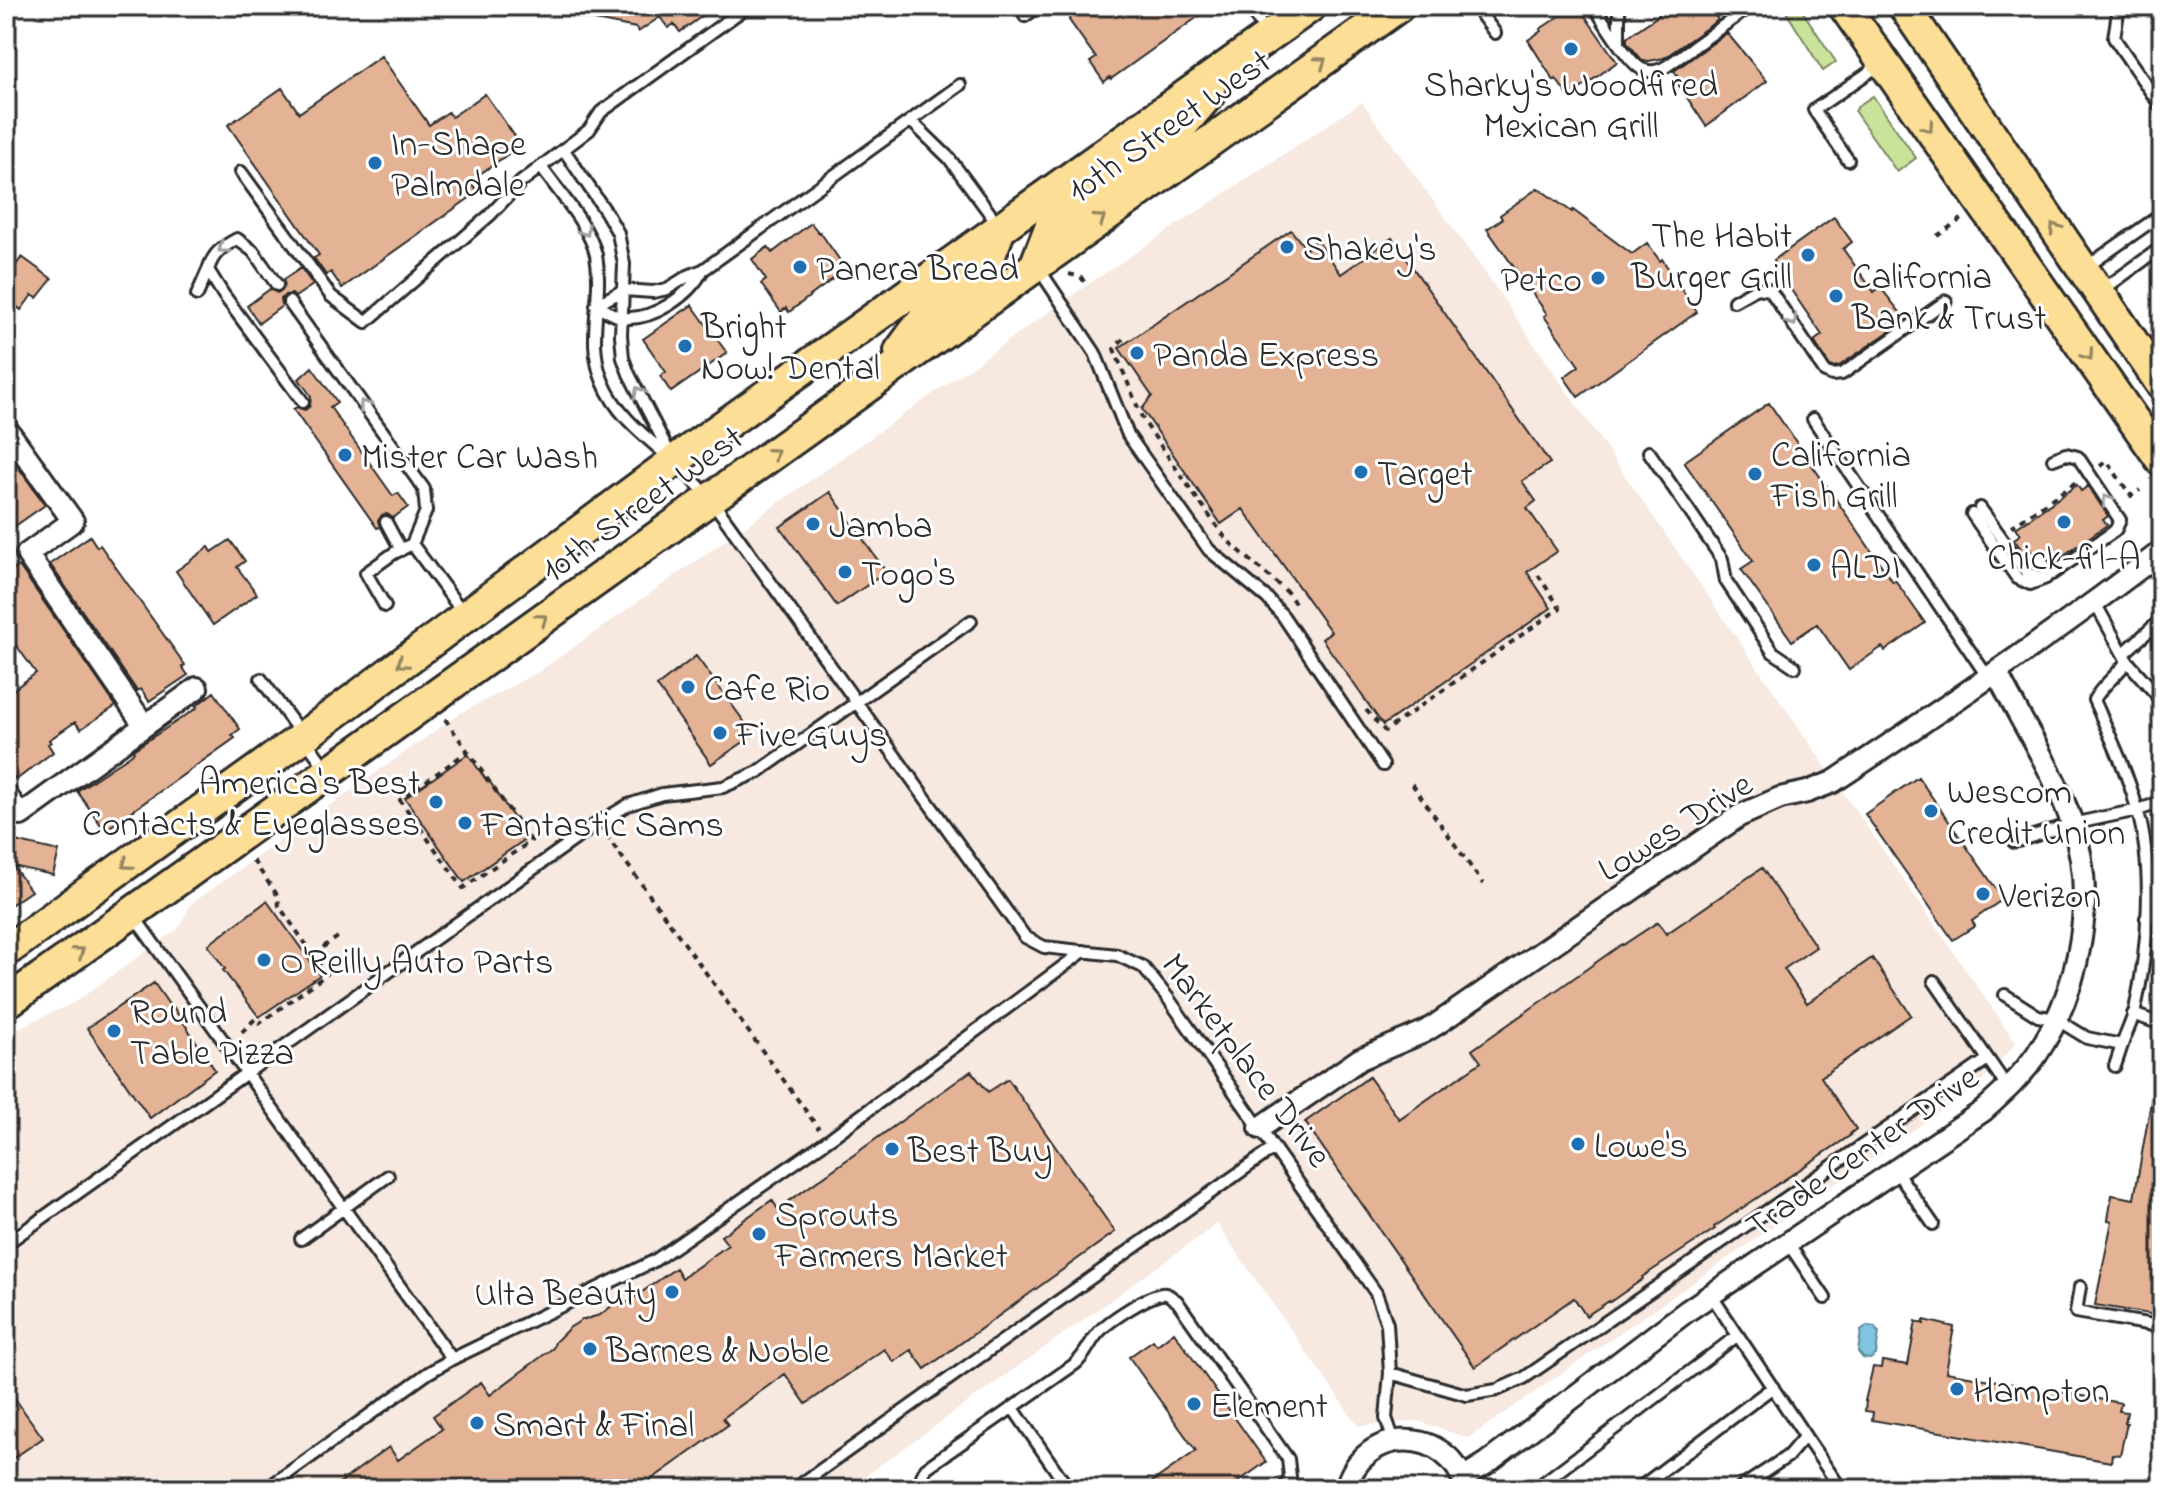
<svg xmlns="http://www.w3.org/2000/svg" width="2168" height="1495" font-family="'Indie Flower',sans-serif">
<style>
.built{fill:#f7e8e0}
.green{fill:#c9e39a;stroke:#7a8762;stroke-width:2}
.water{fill:#7fc4e0;stroke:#5d8798;stroke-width:2}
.building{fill:#e4b396;stroke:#2b2b2b;stroke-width:2}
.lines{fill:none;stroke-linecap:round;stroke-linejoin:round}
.lane-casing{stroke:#2b2b2b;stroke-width:16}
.street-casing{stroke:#2b2b2b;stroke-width:26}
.primary-casing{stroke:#2b2b2b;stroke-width:36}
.path{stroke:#2b2b2b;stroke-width:4;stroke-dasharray:6 6;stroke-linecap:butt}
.lane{stroke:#fff;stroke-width:10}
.street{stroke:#fff;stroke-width:20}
.primary{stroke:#fcde96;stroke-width:30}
.oneway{stroke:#948460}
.oneway2{stroke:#a0a0a0}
.poi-dot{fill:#1f6fb2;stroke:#fff;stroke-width:3}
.labels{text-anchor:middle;stroke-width:6;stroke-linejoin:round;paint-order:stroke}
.poi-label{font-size:36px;fill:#2b2b2b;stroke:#fff;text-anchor:start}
.street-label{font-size:36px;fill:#2b2b2b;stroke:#fff}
</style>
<rect width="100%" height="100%" fill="#fff"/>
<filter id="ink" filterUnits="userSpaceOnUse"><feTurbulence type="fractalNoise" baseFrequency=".0125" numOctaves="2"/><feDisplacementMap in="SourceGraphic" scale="16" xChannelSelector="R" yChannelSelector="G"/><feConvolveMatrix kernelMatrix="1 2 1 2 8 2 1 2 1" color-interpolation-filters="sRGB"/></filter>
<g filter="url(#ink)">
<!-- built -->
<path class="built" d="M1362 102 1493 284 2016 1043 1977 1086 1468 1438 1417 1421 1358 1426 1217 1224 847 1489H6V1037L19 1028 75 1002 179 928 191 904 459 714 540 671 1090 283Z"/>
<!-- green -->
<path class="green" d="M1791 6H1799L1836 62 1823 71 1785 10Z
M1873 96 1916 158 1897 172 1855 112 1858 106Z"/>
<!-- water -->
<path class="water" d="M1867 1326 1875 1327 1877 1331 1879 1332 1876 1355 1870 1359 1863 1358 1858 1352 1861 1331Z"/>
<!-- building -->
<path class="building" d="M564 6H716L680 32 674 24 668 28 660 17 638 32 636 28 564 14Z
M1061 6H1213L1111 79 1110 77 1104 82 1090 62 1096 58 1069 20 1070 19Z
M1575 6H1578L1617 62 1569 97 1556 79 1554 81 1528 40 1541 31 1540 29Z
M1657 6H1709L1718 20 1664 58 1649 61 1642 60 1627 42V37L1659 15 1660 12Z
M1727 33 1767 81 1706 126 1676 81 1679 79 1674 71Z
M381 56 429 125 448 112 452 117 485 94 521 145 470 181 478 192 342 288 331 272 326 275 314 258 319 255 228 125 282 88 299 113Z
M1538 188 1572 212 1573 210 1632 254 1647 243 1660 261 1662 259 1697 312 1578 397 1564 377 1579 366 1544 316 1547 314 1487 229 1502 219 1500 215Z
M1834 217 1852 242 1843 249 1874 292 1880 287 1906 320 1839 366 1833 367 1830 366 1814 341 1822 335 1776 268 1774 260Z
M811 223 819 233 820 232 846 269 789 312 786 308 781 312 761 284 766 280 752 259 768 247 772 253Z
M1291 230 1306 249 1317 240 1341 274 1392 238 1550 463 1522 481 1536 501 1527 508 1557 551 1527 572 1551 608 1383 725 1322 639 1331 632 1243 509 1221 524 1142 409 1152 396 1119 348Z
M22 257 52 279 37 298 32 295 21 310 6 298V278Z
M301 268 313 285 295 297 292 294 285 295 281 299 282 306 259 323 247 306 270 289 277 293 282 291 285 285 283 280Z
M692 305 727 353 671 392 660 376 666 372 643 339Z
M312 367 337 402 330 407 393 496 398 493 408 507 393 518 387 514 382 515 378 521 380 527 377 528 293 409 297 407 305 410 310 406 311 396 299 379Z
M1769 403 1893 582 1895 580 1925 623 1885 651 1882 647 1849 670 1817 624 1792 641 1741 569 1753 561 1684 462Z
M6 450 45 505 15 526 6 513Z
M2077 485 2081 491 2088 486 2108 516 2103 520 2107 525 2051 564 2041 551 2034 555 2029 548 2023 552 2014 539 2021 534 2016 528Z
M830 492 886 572 837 606 780 527Z
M90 536 97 547 100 545 185 665 182 667 188 675 149 701 141 689 137 691 50 564Z
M230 540 245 561 237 567 257 594 213 625 176 571 209 547 212 552Z
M19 566 116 706 81 729 75 722 49 740 51 742 48 744 53 752 16 780 6 766V695L36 673 9 635 12 633 6 624V575Z
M696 656 754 735 711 764 657 686Z
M214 692 240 729 232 735 235 738 107 829 105 826 103 828 77 791 129 756 134 752 133 750 197 708 196 706Z
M468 754 487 781 488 779 527 838 464 882 405 798Z
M1918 777 2003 899 1972 921 1975 926 1953 940 1865 814Z
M6 839 59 851 53 875 13 866 31 891 6 908Z
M1762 868 1816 947 1784 969 1807 1003 1872 958 1911 1015 1821 1077 1856 1129 1850 1134 1851 1135 1714 1227 1715 1229 1642 1277 1643 1279 1610 1302 1609 1301 1586 1316 1574 1298 1475 1367 1305 1122 1369 1077 1399 1119 1481 1062 1472 1050 1622 944 1623 945 1658 922 1666 934Z
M267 901 320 975 259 1017 223 970 225 969 208 945Z
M154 983 170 1006 172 1005 215 1070 150 1118 87 1028Z
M971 1071 988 1092 1008 1079 1115 1232 925 1369 911 1350 894 1362 884 1349 806 1404 785 1374 723 1418 728 1425 638 1489H331L389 1447 398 1460 442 1429 433 1416 481 1382 490 1395 553 1348 555 1342 569 1328 582 1320 600 1315 617 1302 621 1307 676 1268 682 1278 728 1245 721 1236 772 1200 778 1209Z
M2153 1090 2162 1091V1316L2095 1305 2112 1221 2108 1220 2112 1195 2134 1199Z
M1924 1320 1954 1327 1946 1372 2121 1403 2119 1411 2127 1412 2125 1423H2127L2120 1455 2112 1454 2111 1462 1872 1420 1873 1412 1865 1411 1866 1401H1865L1873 1367 1881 1368 1882 1361 1908 1365 1916 1321 1924 1324Z
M1174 1332 1266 1462 1228 1489H1142L1196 1451 1129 1357 1153 1340 1157 1345Z
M6 1386 43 1438 6 1463Z"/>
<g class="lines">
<defs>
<path id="lane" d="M1248 6 1268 34
M1475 6 1495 33
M1595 6C1601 19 1630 64 1642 69 1650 73 1659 71 1667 66L1744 11
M1616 6 1619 12V43
M2119 6 2114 38 2162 108
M1025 16 1039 6
M911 121 949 158 999 226
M564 150 606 212 618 233 624 264 621 335 623 358 629 374 671 456
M1848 160 1814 110 1881 64
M541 167C558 191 590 227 596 255 604 298 585 340 603 382 617 416 645 436 671 459 685 471 698 485 710 498L1025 937 1044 947 1117 955 1143 967 1168 998 1376 1293 1387 1324 1390 1373 1386 1418 1394 1441
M241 172 331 296 366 322 490 215 521 182 589 130 601 112 748 6
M2085 268 2162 214
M1039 269 1095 353 1128 435 1209 550 1267 598 1283 616 1383 765
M277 285 253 251 237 239C222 247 213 253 208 270L223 294 303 402
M2100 292 2162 247
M197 295 208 270
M1734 301 1757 288 1770 290 1825 372 1832 375 1842 374 1946 301
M289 302 424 489 426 511 412 544
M596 305 624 290 653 292 667 289 688 276 703 270 960 85
M596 305C604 309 615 317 624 318 654 320 689 296 703 270
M1813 419 1989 679
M1649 452 1722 559 1726 581 1773 652 1795 667
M1980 508 2027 573 2039 577 2052 574 2113 532 2116 529 2120 520 2078 457 2066 454 2053 459
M1972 514 2017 578 2030 584 2046 578
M386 522 401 550
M385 606 366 573 394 553 412 544 464 614
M2124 653 2162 619
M2127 661 2156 694 2162 708
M261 679 328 771
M2014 842 2072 824 2138 810 2162 802
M2148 900 2162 896
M133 915 452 1359
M2146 918 2162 915
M1934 981 2008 1088
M2005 995 2038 1016 2056 1019 2087 1038 2122 1045C2126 1033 2132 1022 2135 1010 2148 949 2155 869 2137 809 2127 771 2110 736 2094 700 2103 684 2117 676 2127 661L2095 603
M2133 1014 2158 1023 2162 1022
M2115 1066 2122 1045
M1896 1171 1933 1224
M301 1239 388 1176
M1788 1243 1825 1298
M6 1244 598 823 628 805 662 794 723 787 758 772 971 621
M2080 1287 2076 1312 2159 1326
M1711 1295 1805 1436 1788 1456 1739 1489
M1390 1373 1467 1395 1497 1390 1524 1378 1988 1059
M1013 1408 1068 1488 1066 1489
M1805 1436 1837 1483 1829 1489
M266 1489 428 1373 452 1359 654 1261 832 1137 1084 951
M794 1489 1274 1148
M927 1489 922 1476 926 1468 1075 1364C1086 1355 1089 1343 1098 1333 1107 1322 1153 1291 1166 1294 1170 1295 1173 1299 1177 1301L1288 1459 1290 1477 1284 1489
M1535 1489 1738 1335
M1638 1489 1773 1387"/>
<path id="street" d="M6 428 73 521 27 554 144 725
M6 795 21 815 197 688
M1260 1128 1360 1059 1424 1032 1437 1024 1739 816 1780 798 1807 792 1833 782C1945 708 2056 633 2162 551
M1463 1478 1487 1463 1687 1311 1983 1111C2002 1094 2022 1076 2037 1054 2081 987 2098 896 2071 820 2052 768 2021 722 1997 673
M1346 1489C1362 1424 1450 1425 1466 1489"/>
<path id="primary" d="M1844 6 2162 461
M1904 6 2162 385
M1036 264 1053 220 1179 129 1210 93
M900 351 928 313 985 268 1000 229
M6 951 303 737 674 461 1311 6
M6 1003 1399 6"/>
</defs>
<!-- lane casing -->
<use href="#lane" class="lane-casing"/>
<!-- street casing -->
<use href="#street" class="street-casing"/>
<!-- primary casing -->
<use href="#primary" class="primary-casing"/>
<!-- path -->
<path class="path" d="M1782 9 1788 6
M1937 236 1963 218
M1069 274 1081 277 1087 286
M1123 339 1114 349 1143 420 1200 503 1227 540 1287 592 1297 606
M2100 466 2107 461 2131 496 2140 490
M2011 527 2076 482
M1366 710 1385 731 1560 608 1538 575
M445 719 531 841 463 888 400 800 468 751
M1412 784 1483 884
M606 835 819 1129
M313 954 341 935
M242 1032 255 1019 259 1024 327 974 279 906 278 896 251 858"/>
<!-- lane -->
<use href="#lane" class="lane"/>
<!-- street -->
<use href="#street" class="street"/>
<!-- primary -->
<use href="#primary" class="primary"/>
</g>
<!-- one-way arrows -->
<defs><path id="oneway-chevron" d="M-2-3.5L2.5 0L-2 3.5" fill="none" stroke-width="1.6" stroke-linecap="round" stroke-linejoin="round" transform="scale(2)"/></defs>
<g class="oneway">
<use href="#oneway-chevron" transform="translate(1321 62) rotate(-35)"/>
<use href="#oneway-chevron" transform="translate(1928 127) rotate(55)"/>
<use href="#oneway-chevron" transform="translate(1100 219) rotate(-35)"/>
<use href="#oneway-chevron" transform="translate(2055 228) rotate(-124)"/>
<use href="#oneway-chevron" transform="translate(2088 355) rotate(55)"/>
<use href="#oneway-chevron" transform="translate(774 453) rotate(-36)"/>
<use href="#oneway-chevron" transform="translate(542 619) rotate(-36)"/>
<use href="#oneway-chevron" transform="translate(402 663) rotate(143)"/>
<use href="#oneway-chevron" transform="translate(127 864) rotate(144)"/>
<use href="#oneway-chevron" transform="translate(79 952) rotate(-35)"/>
</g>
<g class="oneway2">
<use href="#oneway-chevron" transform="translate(585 231) rotate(59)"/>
<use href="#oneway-chevron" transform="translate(223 248) rotate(144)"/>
<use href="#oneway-chevron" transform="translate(1792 321) rotate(57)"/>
<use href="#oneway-chevron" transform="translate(639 392) rotate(-117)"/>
<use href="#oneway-chevron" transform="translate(364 405) rotate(-126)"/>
<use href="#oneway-chevron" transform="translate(2107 500) rotate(-125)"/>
</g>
</g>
<!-- markers -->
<g class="poi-dot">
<circle cx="1571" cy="49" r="8"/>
<circle cx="375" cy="163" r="8"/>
<circle cx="1287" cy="247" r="8"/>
<circle cx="1808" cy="255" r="8"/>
<circle cx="800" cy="267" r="8"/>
<circle cx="1598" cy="278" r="8"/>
<circle cx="1836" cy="296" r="8"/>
<circle cx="685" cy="346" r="8"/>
<circle cx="1137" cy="353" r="8"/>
<circle cx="345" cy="455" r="8"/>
<circle cx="1361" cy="472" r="8"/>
<circle cx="1755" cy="474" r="8"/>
<circle cx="2064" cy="522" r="8"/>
<circle cx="813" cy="524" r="8"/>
<circle cx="1814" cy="565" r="8"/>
<circle cx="845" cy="572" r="8"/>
<circle cx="688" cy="687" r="8"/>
<circle cx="720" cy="733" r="8"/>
<circle cx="436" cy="802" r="8"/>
<circle cx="1931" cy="811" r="8"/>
<circle cx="465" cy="823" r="8"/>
<circle cx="1983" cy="894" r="8"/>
<circle cx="264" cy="960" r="8"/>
<circle cx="114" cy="1031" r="8"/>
<circle cx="1578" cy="1144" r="8"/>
<circle cx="892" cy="1149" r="8"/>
<circle cx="759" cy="1234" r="8"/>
<circle cx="672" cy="1292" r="8"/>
<circle cx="590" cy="1349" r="8"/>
<circle cx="1957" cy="1389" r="8"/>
<circle cx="1194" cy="1404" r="8"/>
<circle cx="477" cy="1423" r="8"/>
</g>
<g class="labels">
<!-- poi labels -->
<g class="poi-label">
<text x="1571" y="96" text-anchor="middle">Sharky's Woodfired<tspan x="1571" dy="41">Mexican Grill</tspan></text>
<text x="391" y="155">In-Shape<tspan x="391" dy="41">Palmdale</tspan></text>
<text x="1792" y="247" text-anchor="end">The Habit<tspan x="1792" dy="41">Burger Grill</tspan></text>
<text x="1303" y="260">Shakey's</text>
<text x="816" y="280">Panera Bread</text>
<text x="1852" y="288">California<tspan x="1852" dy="41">Bank &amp; Trust</tspan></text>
<text x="1582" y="291" text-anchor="end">Petco</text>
<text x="701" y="338">Bright<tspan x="701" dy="41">Now! Dental</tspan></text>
<text x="1153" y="366">Panda Express</text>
<text x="1771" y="466">California<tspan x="1771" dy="41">Fish Grill</tspan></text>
<text x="361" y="468">Mister Car Wash</text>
<text x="1377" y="485">Target</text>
<text x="829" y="537">Jamba</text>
<text x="2064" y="569" text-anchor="middle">Chick-fil-A</text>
<text x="1830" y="578">ALDI</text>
<text x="861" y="585">Togo's</text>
<text x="704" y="700">Cafe Rio</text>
<text x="736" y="746">Five Guys</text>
<text x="420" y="794" text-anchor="end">America's Best<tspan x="420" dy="41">Contacts &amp; Eyeglasses</tspan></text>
<text x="1947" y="803">Wescom<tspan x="1947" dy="41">Credit Union</tspan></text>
<text x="481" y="836">Fantastic Sams</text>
<text x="1999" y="907">Verizon</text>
<text x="280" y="973">O'Reilly Auto Parts</text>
<text x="130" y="1023">Round<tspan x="130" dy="41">Table Pizza</tspan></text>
<text x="1594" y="1157">Lowe's</text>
<text x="908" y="1162">Best Buy</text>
<text x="775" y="1226">Sprouts<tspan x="775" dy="41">Farmers Market</tspan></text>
<text x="656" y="1305" text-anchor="end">Ulta Beauty</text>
<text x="606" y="1362">Barnes &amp; Noble</text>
<text x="1973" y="1402">Hampton</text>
<text x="1210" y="1417">Element</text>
<text x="493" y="1436">Smart &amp; Final</text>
</g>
<!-- street labels -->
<g class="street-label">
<text transform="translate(1168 124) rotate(-35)" y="13">10th Street West</text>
<text transform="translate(641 502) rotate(-36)" y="13">10th Street West</text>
<text transform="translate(1674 825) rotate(-32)" y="13">Lowes Drive</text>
<text transform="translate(1248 1059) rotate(53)" y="13">Marketplace Drive</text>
<text transform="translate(1861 1150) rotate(-35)" y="13">Trade Center Drive</text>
</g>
</g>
<!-- margin -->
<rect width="2168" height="1495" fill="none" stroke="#fff" stroke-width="32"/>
<rect x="16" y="16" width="2136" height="1463" fill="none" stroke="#2b2b2b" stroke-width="3" filter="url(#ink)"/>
</svg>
